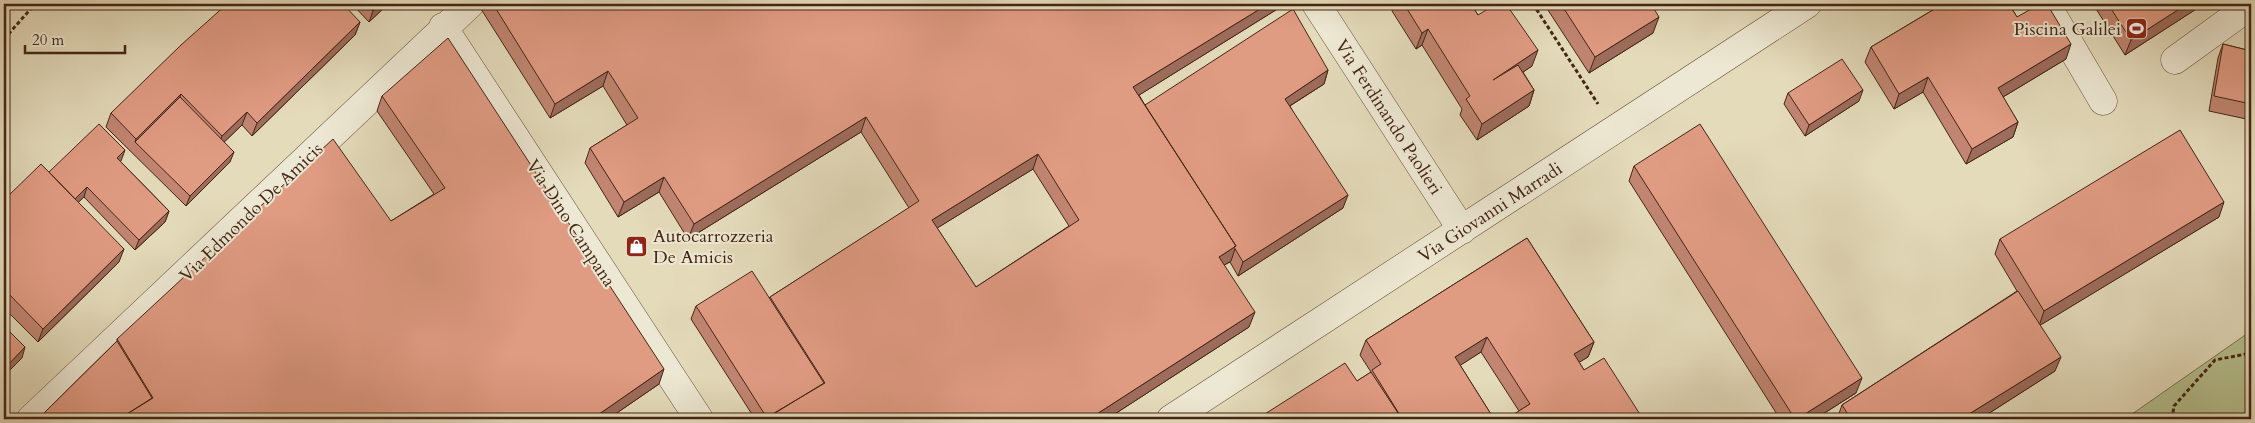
<svg xmlns="http://www.w3.org/2000/svg" width="2255" height="423" font-family="Cardo,serif">
<style>
.green{fill:#b6c08e;stroke:#7d7252}
.lines{fill:none;stroke-linecap:round;stroke-linejoin:round}
.minor-casing{stroke:#6c523e;stroke-width:29}
.path{stroke:#442515;stroke-width:3;stroke-dasharray:4 2.5;stroke-linecap:butt}
.minor{stroke:#ede8d3;stroke-width:28}
.wall{fill:#c18571;stroke:#442515;fill-rule:evenodd}
.shaded-wall{fill:#9d6c5c;stroke:#442515}
.building{fill:#e09b83;stroke:#442515;fill-rule:evenodd}
.labels{text-anchor:middle;stroke-width:4;stroke-linejoin:round;paint-order:stroke}
.poi-label{font-size:18px;fill:#442515;stroke:#ede8d3;text-anchor:end}
.street-label{font-size:18px;fill:#442515;stroke:#ede8d3}
</style>
<rect width="100%" height="100%" fill="#e4dbbb"/>
<filter id="stains"><feTurbulence type="fractalNoise" baseFrequency=".004" numOctaves="4"/><feColorMatrix values="0 0 0 0 .2 0 0 0 0 .09 0 0 0 0 .02 0 0 0 .5 -.17"/></filter>
<radialGradient id="worn" r=".72"><stop offset=".6" stop-color="#630" stop-opacity="0"/><stop offset="1" stop-color="#630" stop-opacity=".3"/></radialGradient>
<!-- green -->
<path class="green" d="M2251 331V419H2125Z"/>
<g class="lines">
<defs>
<path id="minor" d="M1316 4 1462 230
M2046 4 2103 101
M443 27 699 419
M2175 60 2251 5
M31 419 470 4
M1171 419 1807 4"/>
</defs>
<!-- minor casing -->
<use href="#minor" class="minor-casing"/>
<!-- path -->
<path class="path" d="M1533 4 1598 104
M4 39 35 4
M2172 419 2174 406 2215 360 2251 353
M2233 419 2239 415"/>
<!-- minor -->
<use href="#minor" class="minor"/>
</g>
<!-- wall -->
<path class="wall" d="M352 4H388L369 22Z
M483 4H1281L1279 8 1139 95 1145 105 1328 70 1324 84 1290 106 1343 208 1238 276 1230 262 1224 265 1249 327 1107 419H755L691 319 696 306 769 298 770 297 909 208 861 132 688 239 659 192 618 217 585 163 590 148 627 125 603 86 550 118 481 9ZM1033 169 1069 226 976 287 937 228Z
M1395 4H1471L1478 15 1532 66 1523 72 1534 90 1529 106 1477 140 1460 115 1462 109 1422 45 1416 49 1392 11Z
M1544 4H1651L1653 33 1589 73Z
M1933 4H2009L2017 17 2066 59 2003 97 2018 122 2013 137 1966 164 1923 92 1894 109 1865 62 1871 47 1936 8Z
M2093 4H2204L2125 55Z
M360 22 355 35 252 136 242 125 224 142 230 162 186 206 106 127 111 113Z
M2223 44 2251 51V120L2209 111 2218 58Z
M1788 93 1859 101 1805 136 1784 104Z
M382 96 659 384 608 419H42L44 413 117 341V339L391 221 434 194 377 111Z
M120 161 169 211 165 222 135 250 84 197 78 202 119 262 38 342 4 308V200L49 172 121 161Z
M1634 166 1856 393 1815 419H1780L1629 181Z
M2219 217 2040 325 2055 371 1980 419H1837L1842 405 2017 291 1995 254 2000 239Z
M1527 238 1594 342 1588 357 1579 362 1584 370 1519 411 1481 352 1460 365 1494 419H1257L1357 381 1371 372 1360 355 1366 340Z"/>
<!-- shaded-wall -->
<path class="shaded-wall" d="M381 4H388L369 22 373 11Z
M1268 4H1281L1279 8 1128 102 1133 87Z
M2187 4H2204L2125 55 2131 40Z
M1659 17 1653 33 1589 73 1595 57Z
M360 22 355 35 252 136 257 123Z
M1428 29 1422 45 1416 49 1422 33Z
M2071 44 2066 59 1993 103 1998 88Z
M1538 50 1532 66 1487 96 1493 80Z
M1328 70 1324 84 1280 112 1285 99Z
M608 71 603 86 550 118 555 104Z
M1928 77 1923 92 1894 109 1899 94Z
M1534 90 1529 106 1477 140 1482 124Z
M1863 90 1859 101 1805 136 1809 125Z
M181 94 176 108 135 142 136 139Z
M247 112 242 125 217 149 222 136Z
M866 117 861 132 688 239 694 224Z
M2018 122 2013 137 1966 164 1972 149Z
M125 150 121 161 113 168 117 158Z
M234 152 230 162 186 206 190 196Z
M1038 154 1033 169 926 235 932 220Z
M664 177 659 192 618 217 624 202Z
M87 187 84 197 68 212 72 201Z
M1348 195 1343 208 1238 276 1243 262Z
M2224 202 2219 217 2039 326 2044 311Z
M169 211 165 222 135 250 139 240Z
M1236 246 1231 261 1213 272 1219 257Z
M124 249 119 262 38 342 43 329Z
M1255 312 1249 327 1107 419H1089Z
M1487 337 1481 352 1450 372 1455 357Z
M1594 342 1588 357 1568 369 1574 354Z
M25 347 22 358 4 376V369Z
M2061 357 2055 371 1980 419H1961Z
M664 369 659 384 608 419H592Z
M1862 378 1856 393 1815 419H1797Z
M1398 413 1396 419H1389Z"/>
<!-- building -->
<path class="building" d="M227 4H343L360 22 257 123 247 112 222 136 181 94 136 139 111 113 181 45Z
M366 4H381L373 11Z
M493 4H1268L1133 87 1236 246 1219 257 1255 312 1089 419H764L825 383 770 297 919 201 866 117 694 224 664 177 624 202 590 148 638 118 608 71 555 104ZM1038 154 1079 220 976 287 932 220Z
M1404 4H1471L1478 15 1496 4H1506L1538 50 1493 80 1518 65 1534 90 1482 124 1466 99 1470 96 1428 29 1422 33Z
M1561 4H1651L1659 17 1595 57Z
M1943 4H2009L2017 17 2040 4H2047L2071 44 1998 88 2018 122 1972 149 1928 77 1899 94 1871 47Z
M2108 4H2187L2131 40Z
M1293 9 1328 70 1285 99 1348 195 1243 262 1234 247 1236 246 1145 105Z
M448 38 664 369 592 419H119L153 398 117 339 333 139 391 221 445 188 382 96Z
M2223 44 2251 51V104L2214 96Z
M1842 59 1863 90 1809 125 1788 93Z
M180 97 234 152 190 196 135 142Z
M99 124 125 150 117 158 169 211 139 240 87 187 75 199 49 172Z
M1700 124 1862 378 1797 419H1795L1634 166Z
M2180 130 2224 202 2044 311 2000 239Z
M41 164 124 249 43 329 4 289V200Z
M1527 238 1594 342 1574 354 1584 370 1604 358 1643 419H1506L1530 404 1487 337 1455 357 1494 419H1404L1398 412 1372 370 1381 364 1366 340Z
M752 271 824 383 767 418 696 306Z
M2018 291 2061 357 1961 419H1851L1842 405Z
M4 326 25 347 4 369Z
M117 341 152 398 119 419H48L44 413Z
M1345 363 1357 381 1371 372 1398 413 1389 419H1257Z"/>
<!-- icons -->
<defs>
<symbol id="stadium-square" viewBox="-11 -11 22 22"><rect x="-9" y="-9" width="18" height="18" rx="4" fill="#8f2418" stroke="#ede8d3"/><path d="M0-5a6.5 5 0 1 0 0 10a6.5 5 0 1 0 0-10ZM-3.5-1.8h7v3.6h-7Z" fill="#fff"/></symbol>
<symbol id="shop-square" viewBox="-11 -11 22 22"><rect x="-9" y="-9" width="18" height="18" rx="4" fill="#8f2418" stroke="#ede8d3"/><path d="M-5-2.5h2.3a2.7 3.5 0 0 1 5.4 0H5L5.5 6h-11ZM-1.5-2.5h3a1.5 2.3 0 0 0-3 0Z" fill="#fff"/></symbol>
</defs>
<g fill-rule="evenodd">
<use href="#stadium-square" x="2124" y="16" width="25" height="25"/>
<use href="#shop-square" x="624" y="234" width="25" height="25"/>
</g>
<g class="labels">
<!-- poi labels -->
<g class="poi-label">
<text x="2121" y="35">Piscina Galilei</text>
<text x="653" y="242" text-anchor="start">Autocarrozzeria<tspan x="653" dy="21">De Amicis</tspan></text>
</g>
<!-- street labels -->
<g class="street-label">
<text transform="translate(1389 117) rotate(57)" y="6">Via Ferdinando Paolieri</text>
<text transform="translate(251 212) rotate(-44)" y="6">Via Edmondo De Amicis</text>
<text transform="translate(1490 212) rotate(-33)" y="6">Via Giovanni Marradi</text>
<text transform="translate(571 223) rotate(57)" y="6">Via Dino Campana</text>
</g>
</g>
<!-- margin -->
<rect width="2255" height="423" fill="none" stroke="#e4dbbb" stroke-width="20"/>
<rect x="5" y="5" width="2245" height="413" fill="none" stroke="#442515" stroke-width="2.5"/>
<rect x="10" y="10" width="2235" height="403" fill="none" stroke="#442515"/>
<!-- scale -->
<path d="M25 45v8h100v-8" fill="none" stroke="#442515" stroke-width="2.5"/>
<text x="32" y="45" font-size="15" fill="#442515" stroke="#ede8d3" stroke-width="4" paint-order="stroke">20 m</text>
<rect width="100%" height="100%" filter="url(#stains)"/>
<rect width="100%" height="100%" fill="url(#worn)"/>
</svg>
